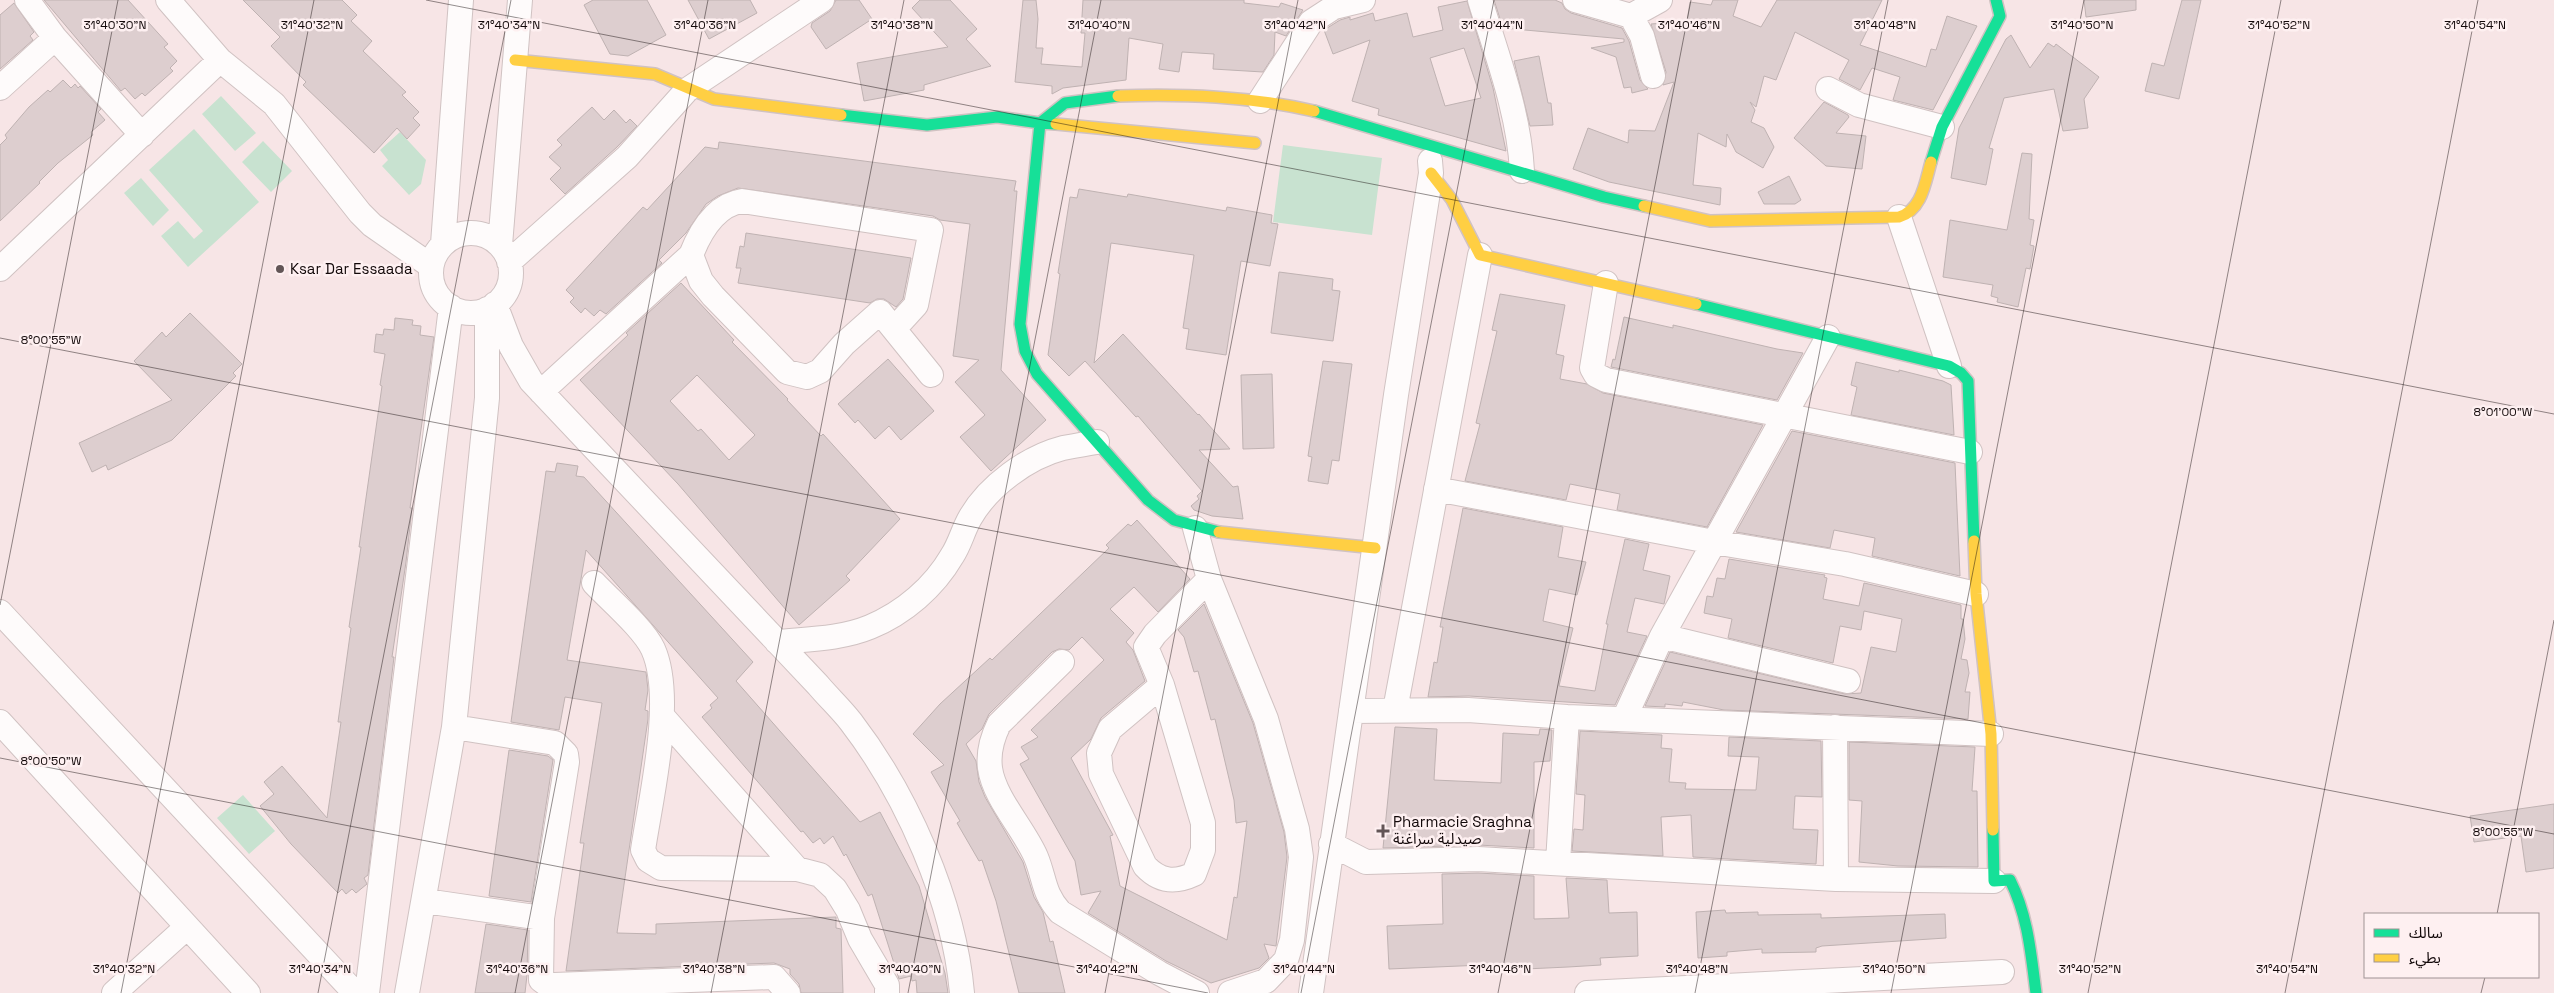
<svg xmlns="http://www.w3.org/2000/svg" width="2554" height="993" font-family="'Space Grotesk','Noto Sans Arabic',sans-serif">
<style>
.green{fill:#c8e2d0}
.building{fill:#ddcecf;stroke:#bfb2b2;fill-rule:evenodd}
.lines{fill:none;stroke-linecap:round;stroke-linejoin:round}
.street-casing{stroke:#d0c2c2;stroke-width:26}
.fast-casing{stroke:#d0c2c2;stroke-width:14}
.slow-casing{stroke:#d0c2c2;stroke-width:14}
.street{stroke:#fefbfb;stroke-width:24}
.fast{stroke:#16e098;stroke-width:11}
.slow{stroke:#ffcf43;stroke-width:11}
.ticks{fill:none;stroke:#120809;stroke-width:1;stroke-opacity:0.45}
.poi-dot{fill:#625556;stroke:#fef0f1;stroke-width:2}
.labels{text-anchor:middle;stroke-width:5;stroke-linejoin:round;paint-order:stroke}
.poi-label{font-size:15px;fill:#120809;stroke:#fef0f1;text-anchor:start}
.ticks-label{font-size:12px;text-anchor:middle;fill:#120809;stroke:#fef0f1;stroke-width:5;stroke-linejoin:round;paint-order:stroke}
</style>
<rect width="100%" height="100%" fill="#f7e5e6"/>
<!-- green -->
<path class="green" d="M221 96 256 133 235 151 202 114Z
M194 129 259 202 188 267 161 236 178 221 194 239 203 231 149 170Z
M400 132 426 160 421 184 409 195 382 166 388 160 380 150Z
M263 141 292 171 271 192 242 162Z
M1283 145 1382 158 1372 235 1273 222Z
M141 178 169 210 153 226 124 193Z
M243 795 275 831 249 854 217 818Z"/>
<!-- building -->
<path class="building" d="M44 0H128L168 44 164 47 177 61 170 68 173 71 145 96 142 93 135 99 125 88 121 91Z
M243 0H342L357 15 351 21 372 41 363 51 406 92 402 95 419 112 413 118 420 125 407 139 397 128 374 153 303 85 306 82 271 46 280 37Z
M593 0H647L666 35 628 56 610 54 584 5Z
M688 0H750L757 13 709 39Z
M836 0H859L872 19 826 49 811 27 812 23 830 11Z
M920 0H950L977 29 966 39 991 66 924 85V90L864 101 857 63 948 47 912 8Z
M1023 0H1036L1038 19 1036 48H1043L1041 64 1082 67 1085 33H1081L1083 0H1244V3L1279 7 1281 3 1303 10 1286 36 1275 32 1274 55 1263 72 1213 69 1214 54 1182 52 1179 72 1159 69 1163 44 1129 38 1126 80 1063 88 1052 94V86L1015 82Z
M1494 0H1555L1562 3 1565 9 1571 13 1622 28 1629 41 1640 80 1648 89 1632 93 1631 87 1624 88 1616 57 1591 48 1624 42V39L1503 28Z
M1713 0H1738L1733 16 1761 27 1777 0H1882L1860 45 1926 67 1931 49 1936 50 1947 16 1977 26 1933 110 1893 100 1900 77 1872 68 1860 90 1839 79 1849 60 1795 32 1776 80 1764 76 1756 107 1750 102 1755 110 1751 122 1764 128 1774 147 1763 168 1736 152 1727 134 1726 147 1698 133 1693 185 1721 188 1720 205 1609 182 1573 169 1588 128 1628 143 1629 130 1655 131 1674 82 1663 85 1666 72 1651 24 1687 21 1690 2 1711 5Z
M2084 0H2136V10L2086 17Z
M2182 0H2201L2179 99 2145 91 2152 63 2164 66Z
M1467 1 1493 88 1506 151 1378 115 1379 109 1352 101 1370 40 1333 54 1324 30 1340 20 1350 17V20L1373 13 1375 21 1407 13 1413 37 1443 30 1438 7ZM1464 48 1481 98 1445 106 1430 58Z
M14 3 34 32 30 36 33 40 0 69V15Z
M2011 35 2030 68 2048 43 2054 47 2056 44 2099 77 2084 99 2088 128 2063 131 2054 89 2004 98 1989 148 1993 149 1986 185 1951 178 1959 128 2006 39Z
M1539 56 1548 103H1551L1553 125 1530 126 1514 61Z
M63 80 71 88 75 84 78 88 80 86 101 109 98 112 105 120 91 132 93 135 58 163 39 182 40 183 0 221V145L7 138 5 135 29 107 48 90 50 92Z
M1824 102 1848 115 1849 117 1836 133 1866 136 1862 169 1826 166 1794 138Z
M592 107 604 120 614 110 626 123 630 119 637 126 617 147 565 194 550 179 561 168 549 157 562 145 557 140Z
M719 142 1016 181 1014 191H1017L1001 370 1046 420 991 471 960 437 985 415 955 382 979 360 953 356 970 224 940 220 933 216 738 188 718 196 706 204 686 233 659 260 662 263 606 314 600 310 594 316 585 308 581 313 570 302 574 298 566 290 643 207 647 210 705 147 718 149Z
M2022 153 2032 154 2029 219 2034 220 2030 245 2034 246 2030 269 2026 268 2018 307 1997 302 1998 298 1991 296 1993 285 1943 277 1950 220 2007 230Z
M1789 176 1801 200 1795 204H1764L1758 192Z
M1079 189 1127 197 1128 194 1226 211 1227 207 1272 215 1271 223 1278 224 1270 266 1241 261 1226 355 1186 349 1189 329 1183 328 1194 255 1111 243 1094 363 1123 334 1198 415 1199 414 1230 449 1199 450 1233 487 1238 486 1243 519 1212 516 1194 510 1191 506 1199 499 1197 496 1202 491 1138 416 1136 417 1085 361 1069 376 1048 355 1060 274 1058 273 1070 197 1077 198Z
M746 233 911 258 903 299 896 307 884 299H877L870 303 738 283 741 268H736L740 246 744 247Z
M1279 272 1333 279 1332 290 1340 291 1333 341 1271 333Z
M681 283 734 340 732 342 788 399 787 400 821 436 823 434 900 519 846 576 850 580 799 625 678 484 580 380 628 335 626 333ZM697 375 755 435 729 460 701 429 698 431 670 401Z
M1500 294 1565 305 1556 354 1564 356 1560 379 1587 384 1603 393 1763 425 1707 527 1617 510 1620 494 1570 484 1566 500 1465 481 1480 424 1476 423 1497 331 1492 330Z
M190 313 242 364 233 373 236 376 172 440 108 470 106 465 92 472 79 443 172 400 134 361 162 332 166 337Z
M1624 317 1673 328V325L1777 349 1803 353 1777 400 1611 367 1613 359 1615 360Z
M395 318 413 320 412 325 421 326 420 335 434 337 410 508H412L406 562 392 657H394L368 875 364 878 367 884 356 893 352 889 346 894 342 889 338 893 291 844 260 806 274 794 264 782 282 766 327 818 341 722H338L351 628 349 627 361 547H359L382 386 380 385 385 354 374 352 376 334 383 335 384 329 394 330Z
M888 359 934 411 901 440 889 426 875 439 858 420 855 423 838 404Z
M1323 361 1352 364 1339 461 1332 460 1328 484 1308 481 1312 457 1308 456Z
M1856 362 1899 372V370L1943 381 1951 385 1954 435 1851 415 1857 387 1851 385Z
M1272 374 1274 448 1243 449 1241 375Z
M1792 431 1955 463 1960 576 1872 556 1875 538 1834 530 1830 548 1736 532Z
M557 463 578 466 576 476 584 477 753 662 736 681 860 822 880 812 919 886 945 973 948 993H917L916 980 912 981 911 976 899 979 872 894 868 896 846 854 844 856 833 836 824 844 820 838 813 843 803 831 801 832 702 717 712 708 710 705 718 698 586 550 567 660 646 672 648 690 645 710 648 711V719L617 933 656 934V924L836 917V928L841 929 843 993H801L799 984 790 974V969L774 963 566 971 584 843H580L602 703 565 697 559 730 511 722 546 471 555 472Z
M1463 508 1563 527 1558 557 1586 562 1577 595 1549 589 1543 621 1573 628 1559 686 1595 691 1608 624H1606L1625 539 1649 544 1643 570 1670 576 1664 604 1635 598 1627 632 1647 636 1615 705 1469 696 1428 697 1434 662 1437 663 1443 627H1440Z
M1137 520 1190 579 1158 612 1134 587 1110 609 1134 633 1126 642 1133 650 1145 681 1101 718 1091 739 1071 758 1113 835 1110 836 1120 886 1227 940 1234 897 1237 898 1247 821 1236 823 1234 800 1215 719 1211 720 1198 671 1194 672 1184 637 1178 630 1204 604 1253 723 1284 832 1287 857 1276 946 1264 944 1269 958 1259 968 1211 983 1166 961 1088 913 1101 891 1081 895 1075 861 1020 764 1029 759 1021 747 1038 737 1031 730 1104 660 1082 637 1069 650 1059 649 1052 652 989 714 982 729 966 744 976 761 979 782 985 797 1023 862 1034 897 1043 912 1050 942 1053 941 1065 993H1019L996 901 982 860 979 861 957 823 960 821 931 772 944 765 913 734 940 704 990 658 992 660 1109 548 1106 545 1128 524 1131 526Z
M1729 559 1825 575 1824 577 1827 578 1823 599 1859 606 1864 583 1961 605V619H1963L1965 639 1961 659 1967 660 1969 673 1965 692H1970L1968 719 1724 710 1683 702 1682 706 1665 704V707L1645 706 1670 652 1845 694 1861 693 1871 647 1896 652 1902 619 1864 611 1861 630 1840 626 1833 663 1728 638 1732 619 1704 613 1707 596 1713 597 1717 578 1725 579Z
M1395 727 1437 729 1434 780 1501 783 1503 733 1539 735 1540 729 1552 730 1550 761 1534 762V848L1478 845 1383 848Z
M1580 731 1662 735 1661 748 1672 749 1669 782 1686 783 1685 789 1756 790 1759 757 1728 756 1729 737 1821 741 1822 797 1795 796 1793 829 1818 830 1816 864 1693 857 1691 815 1661 817 1663 856 1572 851 1574 829 1583 830 1585 795 1576 794Z
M1849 742 1975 747 1972 791H1977L1978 867 1898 866 1859 862 1862 801 1849 800Z
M509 750 548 756 553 760 531 902 489 896Z
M2554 804V868L2526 872 2521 836 2474 842 2470 816Z
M1478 873 1534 876V919L1569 918 1566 878 1607 880 1609 913 1637 912 1638 956 1600 958 1601 965 1568 967 1483 971V965L1389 969 1387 926 1443 924 1442 874Z
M1725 910 1726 913 1758 912V915L1821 914V918L1945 914 1946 938 1822 946 1816 948V952L1762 953V949L1727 952V956L1698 958 1696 912Z
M486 924 528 930 527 975 525 993H475Z"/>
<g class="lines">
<defs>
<path id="street" d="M27 0 55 38 142 135
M168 0 220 60 274 104 360 213 372 225 431 266
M1480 0C1497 56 1519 112 1522 171
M1575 0 1631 16 1642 36 1653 76
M1631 16 1660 0
M0 88 55 38
M1828 89 1859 105 1942 127
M1260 101 1311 22 1334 7 1363 0
M1899 217 1949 366
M431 273a40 40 0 1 1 80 0a40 40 0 1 1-80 0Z
M443 244 461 0
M500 245 520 0
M509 262 627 157 687 90 822 0
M0 269 220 60
M1606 283 1592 368 1596 375 1606 380 1970 452
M495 304 511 346 531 381 818 685C828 697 841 709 851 722 907 795 954 901 962 993
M895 328 916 305 931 230 742 201C715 205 700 232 691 255L701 281 713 296 787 372 807 377 820 371 844 344 880 312 931 375
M541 392 691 255
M1436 489 1714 542 1845 564 1976 594
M1195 528 1209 579 1266 719 1297 829 1301 857 1292 940 1286 960 1266 981 1230 993
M594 583C610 600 644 629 653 649 675 698 651 796 643 850L648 860 661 868 797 869
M0 612 355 993
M1662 636 1848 681
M777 642C808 639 841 639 870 627 904 613 934 587 952 556 960 544 963 530 970 518 988 486 1028 457 1063 448 1074 446 1085 444 1097 442
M1062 662 999 724C992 738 988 752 990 768 994 798 1024 829 1036 857 1045 879 1043 893 1060 912L1159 973 1197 993
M1162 685 1110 729 1099 753 1101 774 1145 866C1160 882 1175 883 1194 874L1203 850V823L1162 685 1146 647 1155 634 1209 579
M1395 710 1480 255
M1351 711 1468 710 1567 717 1991 734
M663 717 797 869 820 875 835 889 848 910 860 939 887 985V993
M1624 719 1662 636 1828 337
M0 722 248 993
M454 727 555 743 566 754 567 762 542 918 541 980 548 985H554L774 977 788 993
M1835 727 1836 879
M1331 844 1366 862 1478 859 1836 879 1994 881
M1558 862 1567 717
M425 901 542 918
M114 993 187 927
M367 993 451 307
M407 993 454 727 487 398V309
M1311 993 1396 395 1431 173 1430 161
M1587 993 2002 972"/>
<path id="fast" d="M1314 111 1604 197 1644 206
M841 115 927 125 997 117 1040 123 1065 103 1118 96
M1056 124 1040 123 1020 324 1025 351 1037 374 1148 500 1174 520 1219 532
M1931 162 1942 127 2000 16 1996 0
M1696 304 1949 366 1961 373 1968 381 1974 541
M1993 830 1994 881 2010 880C2028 916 2031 954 2036 993"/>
<path id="slow" d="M515 60 655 74 714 99 841 115
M1118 96C1184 94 1249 96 1314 111
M1056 124 1255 143
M1431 173 1452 200 1480 255 1696 304
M1644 206 1710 221 1899 217C1922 210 1925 183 1931 162
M1219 532 1375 548
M1974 541 1976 594 1991 734 1993 830"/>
</defs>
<!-- street casing -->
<use href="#street" class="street-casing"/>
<!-- fast casing -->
<use href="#fast" class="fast-casing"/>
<!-- slow casing -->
<use href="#slow" class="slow-casing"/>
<!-- street -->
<use href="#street" class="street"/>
<!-- fast -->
<use href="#fast" class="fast"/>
<!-- slow -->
<use href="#slow" class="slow"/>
</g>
<!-- ticks -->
<path class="ticks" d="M426 0 2554 414M0 338 2554 834M0 605 118 0M0 758 1208 993M2497 914 2554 620M121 993 314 0M318 993 511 0M515 993 708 0M711 993 904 0M908 993 1101 0M1105 993 1298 0M1301 993 1494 0M1498 993 1691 0M1695 993 1888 0M1891 993 2084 0M2088 993 2281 0M2285 993 2478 0M2481 993 2485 977"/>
<!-- markers -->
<g class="poi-dot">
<circle cx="280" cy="269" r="5"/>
<path d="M1380.5 823.5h5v5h5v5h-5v5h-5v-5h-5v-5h5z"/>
</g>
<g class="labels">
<!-- poi labels -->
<g class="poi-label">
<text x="290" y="274">Ksar Dar Essaada</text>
<text x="1393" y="827">Pharmacie Sraghna<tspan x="1393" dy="17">صيدلية سراغنة</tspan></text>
</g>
</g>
<g class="ticks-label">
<text x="115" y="29">31°40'30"N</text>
<text x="312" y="29">31°40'32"N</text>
<text x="509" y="29">31°40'34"N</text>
<text x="705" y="29">31°40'36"N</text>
<text x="902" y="29">31°40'38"N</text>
<text x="1099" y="29">31°40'40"N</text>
<text x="1295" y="29">31°40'42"N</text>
<text x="1492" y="29">31°40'44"N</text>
<text x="1689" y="29">31°40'46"N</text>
<text x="1885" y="29">31°40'48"N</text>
<text x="2082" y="29">31°40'50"N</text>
<text x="2279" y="29">31°40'52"N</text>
<text x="2475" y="29">31°40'54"N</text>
<text x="51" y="344">8°00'55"W</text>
<text x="2503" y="416">8°01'00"W</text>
<text x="51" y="765">8°00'50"W</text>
<text x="2503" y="836">8°00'55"W</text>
<text x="124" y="973">31°40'32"N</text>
<text x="320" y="973">31°40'34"N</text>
<text x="517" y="973">31°40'36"N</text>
<text x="714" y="973">31°40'38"N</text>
<text x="910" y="973">31°40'40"N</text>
<text x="1107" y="973">31°40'42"N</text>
<text x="1304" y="973">31°40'44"N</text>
<text x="1500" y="973">31°40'46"N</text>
<text x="1697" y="973">31°40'48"N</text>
<text x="1894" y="973">31°40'50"N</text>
<text x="2090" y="973">31°40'52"N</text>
<text x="2287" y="973">31°40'54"N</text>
</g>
<!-- legend -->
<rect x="2364" y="913" width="175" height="65" fill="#fef0f1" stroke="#a09394"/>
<rect x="2374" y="929" width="25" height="8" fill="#16e098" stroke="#a09394"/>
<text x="2409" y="938" font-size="15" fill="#120809">سالك</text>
<rect x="2374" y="954" width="25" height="8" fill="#ffcf43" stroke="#a09394"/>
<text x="2409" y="963" font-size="15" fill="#120809">بطيء</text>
</svg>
